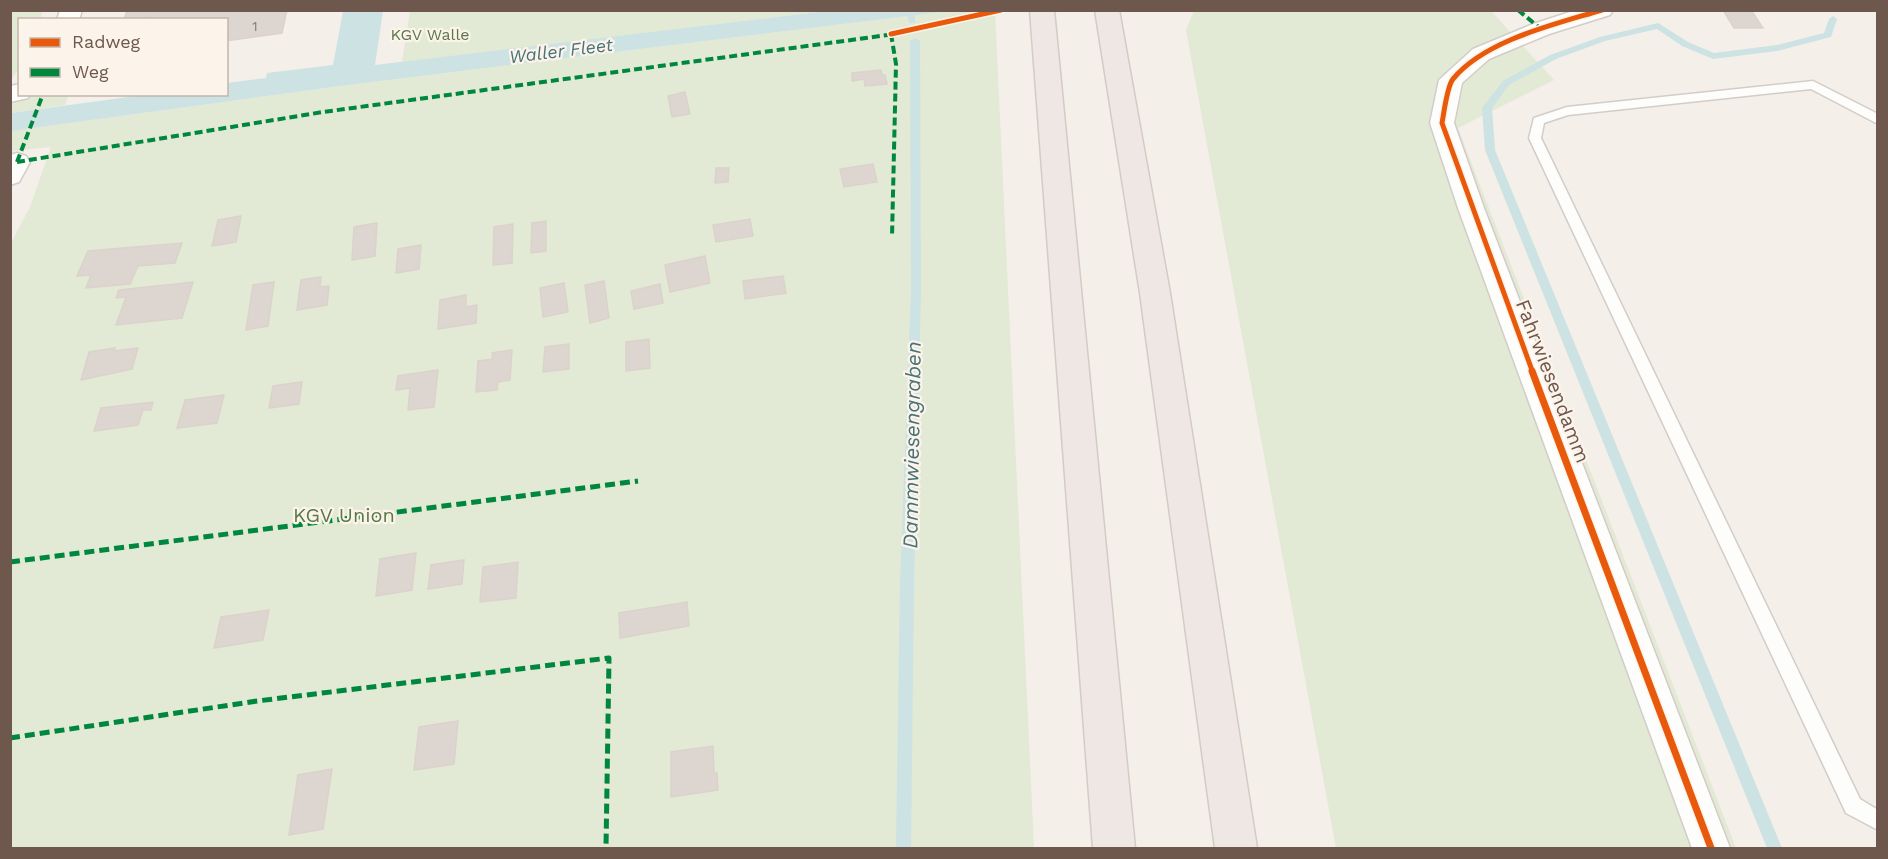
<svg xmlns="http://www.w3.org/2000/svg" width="1888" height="859" font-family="'Work Sans',sans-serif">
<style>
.green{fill:#e2e9d5}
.water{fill:#cde2e3}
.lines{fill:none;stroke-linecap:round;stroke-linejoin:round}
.stream{fill:#cde2e3;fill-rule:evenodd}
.building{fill:#ddd5cf;stroke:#dcd2cc;stroke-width:1.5}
.service-casing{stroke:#d3ccc7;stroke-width:3}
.minor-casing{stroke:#d3ccc7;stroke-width:3}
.motorway-casing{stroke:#d3cbc6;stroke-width:3}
.service{fill:#fdfdfc;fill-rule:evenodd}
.minor{fill:#fdfdfc;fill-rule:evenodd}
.motorway{fill:#efe7e4;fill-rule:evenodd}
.quiet-far1{stroke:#00873e;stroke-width:4;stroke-dasharray:8 4;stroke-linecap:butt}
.quiet{stroke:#00873e;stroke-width:5;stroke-dasharray:10 5;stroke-linecap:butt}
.cycleway-far1-casing{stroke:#fcf4ea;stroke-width:8}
.cycleway-casing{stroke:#fcf4ea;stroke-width:10}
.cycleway-far1{stroke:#e8590c;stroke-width:5}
.cycleway{stroke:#e8590c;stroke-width:7}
.labels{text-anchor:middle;stroke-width:4.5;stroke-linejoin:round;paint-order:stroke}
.far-number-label{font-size:14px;fill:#8c7970}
.far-park-label{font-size:16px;fill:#5a784a;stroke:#fcf4ea}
.far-water-label{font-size:18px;font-style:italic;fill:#477378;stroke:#fcf4ea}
.street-label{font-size:20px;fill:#6e574d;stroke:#fcf4ea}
.park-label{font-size:20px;fill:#5a784a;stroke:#fcf4ea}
.water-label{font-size:21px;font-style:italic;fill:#477378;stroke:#fcf4ea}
</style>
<rect width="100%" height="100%" fill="#f4efe9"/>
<!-- green -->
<path class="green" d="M11 10 43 11 40 19 20 20 19 69 11 79Z
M410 11H826L402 62Z
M948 11H995L1034 848H11V243L30 207 51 147 11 151 10 131 340 86Z
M1194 11H1491L1554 80 1458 128 1736 848H1336L1186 30Z
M28 95H69L65 105 11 113 10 100Z"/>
<!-- water -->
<path class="water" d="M343 11H383L375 65 826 11H949L340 86 11 131V113L143 95 226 94 227 83 266 78 267 73 333 65Z"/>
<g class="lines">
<!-- stream -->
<path class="stream" d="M906 10H915V23H909Z
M1833 16 1837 19 1831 37 1777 51 1713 59 1682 46 1657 29 1605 41 1556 59 1509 85 1492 108 1495 150 1782 848H1767L1485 150 1482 108 1503 81 1550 55 1600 37 1658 23 1688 42 1714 53 1777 45 1824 33 1829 19Z
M915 38 920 41 921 291 914 584 911 848H896L900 584 911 291 910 41Z"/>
</g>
<!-- building -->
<path class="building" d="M127 10H287L282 33 226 41V20H153V17L124 20Z
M1723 10H1751L1763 28H1734Z
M881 70 882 75H885L887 84 865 86 864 79 852 81V73Z
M685 92 690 114 672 117 668 96Z
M873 164 877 182 844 187 840 169Z
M716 168H729L728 182 715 183Z
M241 216 236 242 212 246 218 220Z
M750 219 753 236 716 242 713 225Z
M546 221V251L531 253 532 223Z
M377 223 375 256 352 260 354 227Z
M513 224 512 263 493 265 494 227Z
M182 243 175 263 138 266 130 284 86 288 91 275 77 276 88 251Z
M421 245 419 269 396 273 398 249Z
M705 256 710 283 670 292 665 265Z
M783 276 786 293 745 299 743 281Z
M321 277 320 287 329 286 327 305 297 310 301 280Z
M604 281 609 318 590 323 585 285Z
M193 282 182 318 116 325 126 297 116 298 119 290Z
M274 282 268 326 246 330 253 285Z
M564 283 568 312 543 317 540 288Z
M660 284 663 303 634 309 631 291Z
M466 295V307L477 305 476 323 438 329 440 300Z
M649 339 650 368 626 371V342Z
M569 344V369L543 372 545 347Z
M115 348 114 351 138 348 132 369 81 380 89 352Z
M512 350 510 380 498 382 497 390 476 392 478 361 493 359 492 353Z
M438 370 434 407 408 410 410 388 396 390 398 376Z
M302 382 299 404 269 408 273 386Z
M224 395 217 423 177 428 185 400Z
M153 402 151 410H143L138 425 94 431 101 408Z
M416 553 412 590 376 596 380 559Z
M464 560 462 584 428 589 431 565Z
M518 562 516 598 480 602 483 567Z
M687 602 689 626 620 638 619 613Z
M269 610 263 640 214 648 221 617Z
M458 721 454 764 414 770 419 727Z
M713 746 714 773H717L718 790 671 797V752Z
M332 769 323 829 289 835 298 775Z"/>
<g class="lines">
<defs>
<path id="service" d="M1813 81 1878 114V124L1811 89 1568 115 1544 123 1541 138 1860 799 1878 810V830L1846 813 1529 138 1534 118 1567 107Z"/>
<path id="minor" d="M60 10H82L79 20H57Z
M1576 10H1613L1610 15 1549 34 1489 59 1462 83 1454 123 1484 208 1730 848H1692L1458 208 1430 123 1439 80 1473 49 1533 24Z
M20 84V94H30L28 98 10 102V86Z
M17 153 26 156 30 162 19 182 10 185V155Z"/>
<path id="motorway" d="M1030 10H1054L1135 848H1093Z
M1095 10H1119L1170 293 1257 848H1215L1140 293Z"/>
</defs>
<!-- service casing -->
<use href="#service" class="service-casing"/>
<!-- minor casing -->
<use href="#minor" class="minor-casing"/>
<!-- motorway casing -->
<use href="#motorway" class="motorway-casing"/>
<!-- service -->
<use href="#service" class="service"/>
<!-- minor -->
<use href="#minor" class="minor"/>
<!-- motorway -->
<use href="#motorway" class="motorway"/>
<!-- quiet-far1 -->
<path class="quiet-far1" d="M1518 10 1541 29
M891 34 896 64 892 237
M17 162 323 112 895 34
M17 162 43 94"/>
<!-- quiet -->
<path class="quiet" d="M10 562 638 481
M10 738 257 701 609 658 606 848"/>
<defs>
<path id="cycleway-far1" d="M891 34 1001 10
M1533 373 1442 123C1444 113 1447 86 1453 79 1485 40 1556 24 1602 10"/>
<path id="cycleway" d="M1532 371 1711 848"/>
</defs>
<!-- cycleway-far1 casing -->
<use href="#cycleway-far1" class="cycleway-far1-casing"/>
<!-- cycleway casing -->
<use href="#cycleway" class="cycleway-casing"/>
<!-- cycleway-far1 -->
<use href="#cycleway-far1" class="cycleway-far1"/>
<!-- cycleway -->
<use href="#cycleway" class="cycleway"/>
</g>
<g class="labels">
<!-- far-number labels -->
<g class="far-number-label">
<text x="255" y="31">1</text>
</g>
<!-- far-park labels -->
<g class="far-park-label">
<text x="430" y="40">KGV Walle</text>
</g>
<!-- far-water labels -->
<g class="far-water-label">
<text transform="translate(561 51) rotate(-7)" y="6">Waller Fleet</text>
</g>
<!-- street labels -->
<g class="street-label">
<text transform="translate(1553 381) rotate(69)" y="7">Fahrwiesendamm</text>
</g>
<!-- park labels -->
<g class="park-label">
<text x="344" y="522">KGV Union</text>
</g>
<!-- water labels -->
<g class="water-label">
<text transform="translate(912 445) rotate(-89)" y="7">Dammwiesengraben</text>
</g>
</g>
<!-- border -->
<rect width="1888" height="859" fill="none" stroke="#6e574d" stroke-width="24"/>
<!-- legend -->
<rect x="18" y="18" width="210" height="78" fill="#fcf4ea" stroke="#c3b5ab" stroke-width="1.5"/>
<rect x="30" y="38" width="30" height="9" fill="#e8590c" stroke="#c3b5ab" stroke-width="1.5"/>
<text x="72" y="48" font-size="18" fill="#6e574d">Radweg</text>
<rect x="30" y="68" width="30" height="9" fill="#00873e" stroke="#c3b5ab" stroke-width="1.5"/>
<text x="72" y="78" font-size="18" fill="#6e574d">Weg</text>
</svg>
